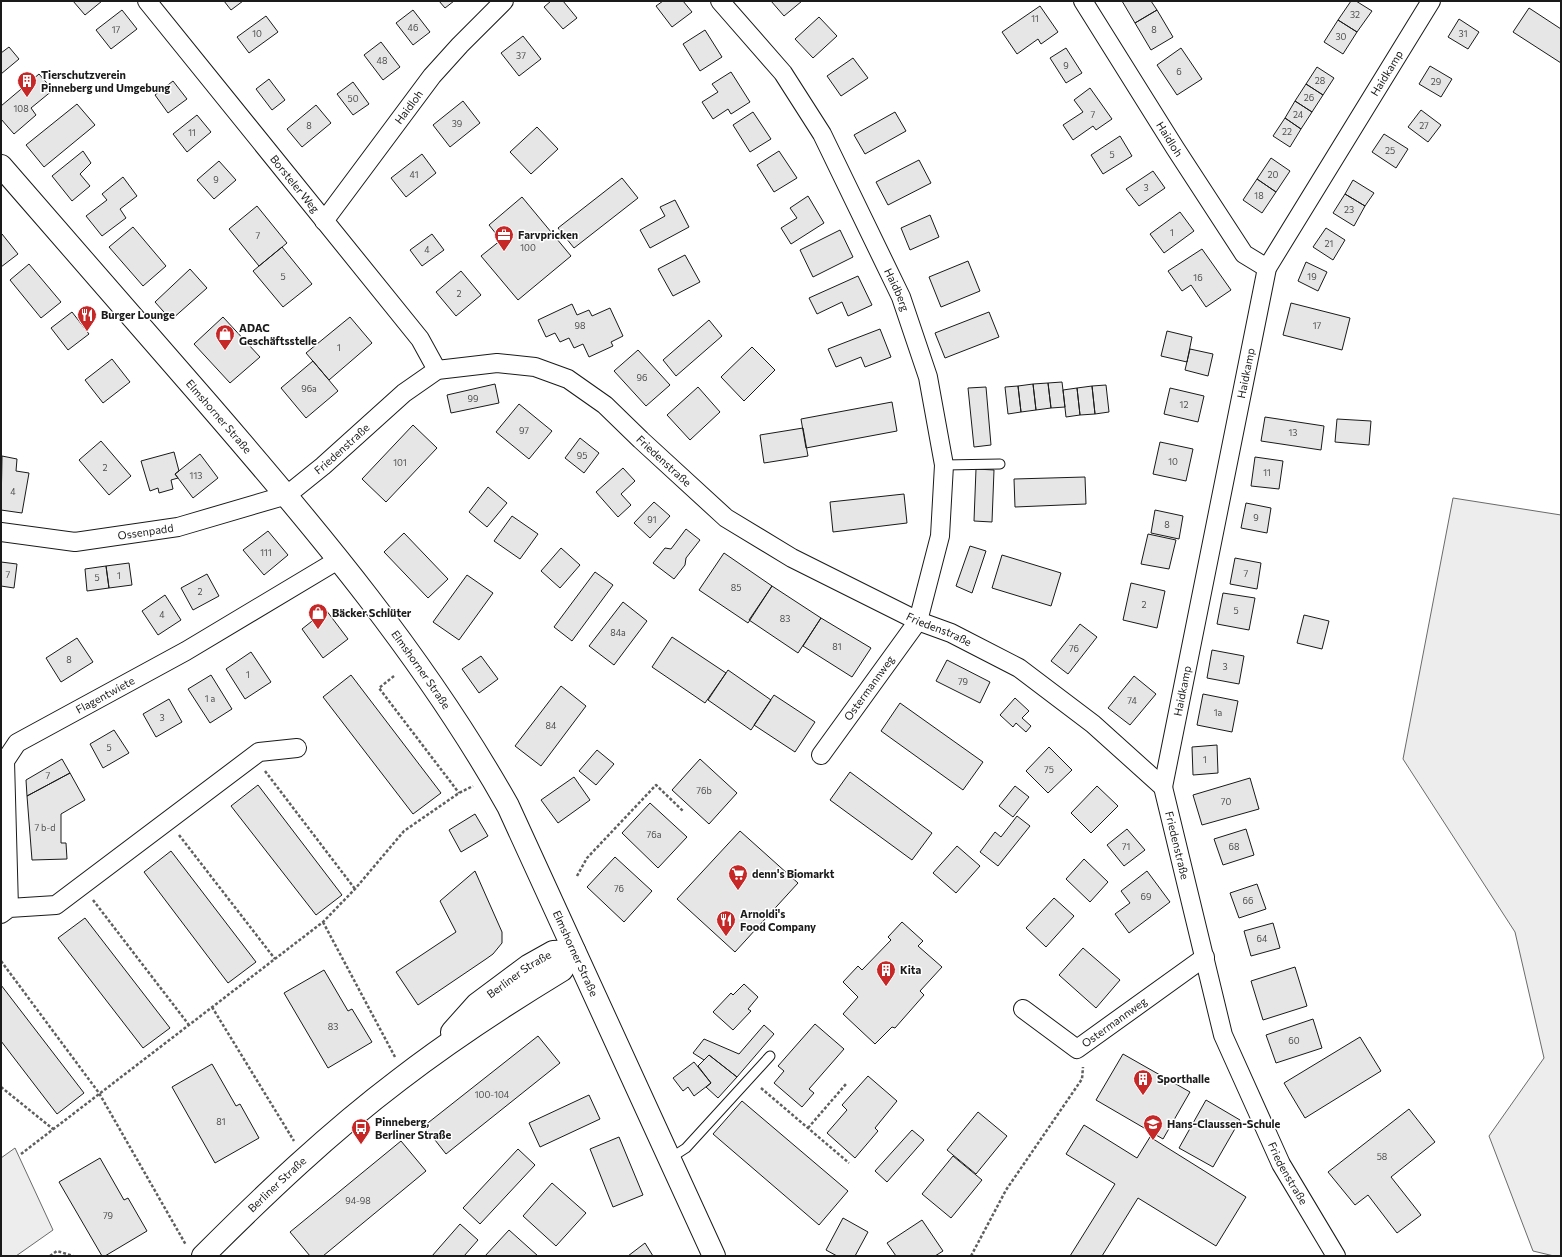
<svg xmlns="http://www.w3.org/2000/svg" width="1562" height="1257" font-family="Commissioner,sans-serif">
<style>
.green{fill:#ededed;stroke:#6a6a6a}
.building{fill:#e6e6e6;stroke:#1a1a1a}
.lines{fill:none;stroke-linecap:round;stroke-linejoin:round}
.lane-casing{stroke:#1a1a1a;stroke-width:11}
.street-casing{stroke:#1a1a1a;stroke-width:20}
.secondary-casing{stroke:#1a1a1a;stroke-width:24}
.path{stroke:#5f5f5f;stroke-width:2.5;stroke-dasharray:3 2;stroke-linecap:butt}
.lane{stroke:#fff;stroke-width:9}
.street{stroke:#fff;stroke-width:18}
.secondary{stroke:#fff;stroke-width:22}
.labels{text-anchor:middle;stroke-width:3;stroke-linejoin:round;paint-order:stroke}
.number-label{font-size:9px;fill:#4d4d4d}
.street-label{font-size:11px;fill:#1a1a1a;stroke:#fff}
.poi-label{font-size:11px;font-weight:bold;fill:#1a1a1a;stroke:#fff;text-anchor:start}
</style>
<rect width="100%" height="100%" fill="#fff"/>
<!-- green -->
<path class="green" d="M1453 498 1561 515V1256H1554L1533 1251 1489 1136 1544 1058 1515 932 1403 759Z
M15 1148 53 1230 16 1256H1V1158Z"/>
<!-- building -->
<path class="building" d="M73 1H102L85 15Z
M224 1H243L231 10Z
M439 1H454L445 8Z
M551 1H563L577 18 563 29 544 7Z
M663 1H683L692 12 672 27 656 6Z
M771 1H802L784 16Z
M1122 1H1151L1157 10 1135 23Z
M1351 1H1356L1372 11 1357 32 1338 20Z
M1040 6 1058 32 1041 44 1038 39 1017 54 1002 32Z
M1529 8 1561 29V63L1513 32Z
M122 10 137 29 111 49 96 30Z
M413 10 430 32 413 45 396 23Z
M1157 10 1173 37 1151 50 1135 23Z
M266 16 278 32 249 53 237 37Z
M819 17 837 36 813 58 795 39Z
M1459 19 1479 32 1468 49 1448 37Z
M1338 20 1357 32 1343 54 1324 42Z
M705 30 722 57 700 71 683 44Z
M523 36 541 59 519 76 501 53Z
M381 42 400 67 383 80 364 55Z
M9 47 19 59 1 74V53Z
M1066 48 1082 73 1066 83 1050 58Z
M1181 48 1202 79 1177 95 1157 65Z
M853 58 868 78 841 96 827 76Z
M1430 66 1452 79 1441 97 1419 84Z
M1317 67 1334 78 1323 95 1306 84Z
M731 72 750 102 731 114 728 109 713 119 702 102 718 92 712 84Z
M39 74 53 90 31 108 36 115 14 134 1 119V106Z
M269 79 285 100 272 110 256 89Z
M173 81 187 99 168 113 155 95Z
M353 82 369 104 353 115 337 94Z
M1306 84 1323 95 1312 112 1295 101Z
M1090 88 1112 119 1096 130 1093 126 1073 140 1063 125 1083 112 1074 100Z
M463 101 480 123 450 147 433 125Z
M1295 101 1312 112 1301 129 1285 118Z
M77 104 95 125 44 167 26 145Z
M316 105 331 123 302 147 287 129Z
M1421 110 1441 125 1428 142 1408 127Z
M753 112 771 139 750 152 733 125Z
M895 112 906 131 865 154 854 135Z
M197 115 211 132 187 152 173 134Z
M1285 118 1301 129 1290 147 1273 136Z
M537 127 558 149 531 174 510 152Z
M1384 134 1408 149 1396 168 1372 152Z
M1120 136 1132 156 1103 174 1091 155Z
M83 151 91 163 80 174 90 186 72 201 52 176Z
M779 151 797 178 774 192 757 165Z
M422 154 436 173 406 197 391 178Z
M1271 158 1290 171 1276 192 1257 179Z
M919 160 931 183 888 205 876 182Z
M219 161 236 180 214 199 197 180Z
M1153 171 1165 188 1139 206 1126 189Z
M123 177 137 196 120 209 126 218 102 236 86 216 107 200 102 194Z
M622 178 638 198 574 248 558 228Z
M1257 179 1276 192 1262 213 1243 200Z
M1353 180 1374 193 1365 206 1345 194Z
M1345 194 1365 206 1354 226 1333 213Z
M808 196 824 223 791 244 781 228 797 218 790 208Z
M522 197 571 256 518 300 481 256 501 240 489 225Z
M675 200 689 227 650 248 640 230 665 216 660 207Z
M257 206 287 243 259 266 229 229Z
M1180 212 1194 231 1164 253 1150 234Z
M930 215 939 237 910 250 901 228Z
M133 227 166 266 143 286 109 247Z
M1326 228 1345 240 1333 260 1313 247Z
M840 230 853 257 813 277 800 250Z
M2 234 18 254 1 267V235Z
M432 234 444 250 422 266 410 250Z
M282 247 312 284 283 307 253 271Z
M1202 249 1231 290 1206 307 1191 285 1182 291 1168 271Z
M685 255 700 282 673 296 658 269Z
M968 261 980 291 941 307 929 277Z
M1306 262 1327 272 1318 291 1298 281Z
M29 264 61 302 41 318 10 280Z
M190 269 207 288 171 320 155 302Z
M461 271 481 295 456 316 436 292Z
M858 276 872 305 848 316 842 302 817 314 809 298Z
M1291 303 1350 318 1342 350 1283 335Z
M572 304 577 315 589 310 592 316 610 308 623 336 611 342 613 346 589 357 583 344 574 348 569 338 560 342 555 333 546 337 538 320Z
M72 312 89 334 68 350 51 328Z
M989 312 999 337 945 358 935 333Z
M223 317 260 357 230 383 194 344Z
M350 317 372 343 329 380 306 353Z
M709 320 722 336 676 376 663 360Z
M880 329 891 357 865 367 861 357 836 367 828 349Z
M1167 331 1192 337 1187 362 1161 356Z
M752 347 775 370 744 401 721 377Z
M1190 349 1213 354 1208 376 1185 370Z
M638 350 670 385 646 406 614 371Z
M112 359 130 382 103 403 85 380Z
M313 361 338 391 306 418 281 388Z
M1062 382 1065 407 1051 408 1048 383Z
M1048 383 1051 408 1036 410 1033 384Z
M495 384 499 403 451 413 447 395Z
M1033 384 1036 410 1021 412 1018 386Z
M1106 385 1109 412 1095 414 1092 386Z
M1018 386 1021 412 1008 414 1005 387Z
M1092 386 1095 414 1080 415 1077 388Z
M698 387 720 412 690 440 667 415Z
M986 387 991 445 974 447 968 388Z
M1077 388 1080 415 1066 417 1063 390Z
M1170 388 1204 396 1198 422 1164 414Z
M892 402 897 431 806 448 801 419Z
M519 404 552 431 529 459 496 432Z
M1265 417 1324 426 1321 450 1261 441Z
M1337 419 1371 421 1369 445 1335 442Z
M413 425 437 448 386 502 362 479Z
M803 428 808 456 764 463 760 435Z
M580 438 599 453 584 473 565 458Z
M101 441 131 476 109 495 79 460Z
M1160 442 1193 449 1186 481 1153 474Z
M174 452 179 471 175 474 178 478 171 480 173 489 159 493 158 488 150 491 141 461Z
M200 454 218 478 193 498 175 474Z
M2 456 17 459 16 471 29 473 22 513 1 510Z
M1255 457 1283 461 1279 489 1251 486Z
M623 468 635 481 621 494 631 505 618 517 596 492Z
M976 469 994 470 992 522 974 521Z
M1085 477 1086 504 1015 507 1014 479Z
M488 487 507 503 487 527 469 512Z
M904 494 907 523 833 532 830 502Z
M654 502 670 516 650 538 634 523Z
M1246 503 1271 508 1267 533 1241 528Z
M1155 510 1183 516 1179 539 1151 533Z
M512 516 538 534 520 559 494 541Z
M686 529 700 540 686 558 685 565 674 579 653 563 665 548 671 549Z
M268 531 288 555 264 575 243 550Z
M404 533 448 579 428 598 384 552Z
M1148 534 1176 540 1169 569 1141 564Z
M970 546 986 551 972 593 956 586Z
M561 548 580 565 560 588 541 571Z
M724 553 772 586 748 623 699 590Z
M1002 555 1061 573 1051 606 992 588Z
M1235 558 1261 563 1257 589 1230 584Z
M1 562 17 564 14 588 1 586Z
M129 563 132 585 109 588 106 566Z
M106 566 109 588 87 591 85 569Z
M595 572 613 585 572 641 554 627Z
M207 574 219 596 193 610 181 588Z
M467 575 493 593 459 640 433 622Z
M1131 583 1165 591 1157 628 1123 620Z
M772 586 821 618 798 653 749 620Z
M1223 593 1255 598 1249 630 1217 624Z
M165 595 181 620 158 635 142 611Z
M623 602 647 621 614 665 589 646Z
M326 610 348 639 323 658 302 629Z
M1304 615 1329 621 1322 649 1297 643Z
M821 618 871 648 852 677 803 646Z
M1080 624 1097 637 1068 674 1051 661Z
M672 637 726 673 705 703 652 667Z
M77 638 93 662 61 682 46 658Z
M1212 650 1244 656 1239 684 1207 678Z
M251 652 271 682 245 699 226 669Z
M481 656 498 679 479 693 462 669Z
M947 660 990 682 980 703 936 681Z
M728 670 771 700 751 730 708 700Z
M211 675 232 709 210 723 188 689Z
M351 675 441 793 413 814 323 697Z
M1134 676 1156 694 1130 725 1108 708Z
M561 686 586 706 541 766 515 746Z
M1203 694 1238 701 1232 732 1197 725Z
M774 695 815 722 795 752 754 725Z
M1015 698 1029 711 1022 718 1031 726 1026 732 1016 723 1013 727 1000 715Z
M169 699 182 722 156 737 143 714Z
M900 703 983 762 963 790 881 731Z
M114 730 129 753 103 768 90 744Z
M1217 745 1218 773 1193 775 1192 747Z
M1049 747 1072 770 1048 793 1026 771Z
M597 750 614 764 596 785 579 771Z
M62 759 70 773 27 796 26 780Z
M700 759 737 793 709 824 672 790Z
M850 772 932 833 912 860 830 800Z
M70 773 85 800 61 814V843H66L67 859 32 860 27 796Z
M574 777 590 800 558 823 541 800Z
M1250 778 1259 809 1202 825 1193 795Z
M258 785 342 895 316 915 231 806Z
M1015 786 1029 797 1013 817 999 806Z
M1097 786 1118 806 1091 833 1071 813Z
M650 803 687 837 658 868 622 833Z
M475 814 488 836 461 852 449 830Z
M1017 816 1030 826 998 866 980 852 995 832 1001 837Z
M1127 829 1145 850 1124 866 1107 845Z
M1246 829 1254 855 1223 865 1214 839Z
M740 831 798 883 735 952 677 899Z
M957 846 980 866 956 893 933 873Z
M171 851 256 962 228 983 144 872Z
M615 857 652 891 624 922 587 887Z
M1084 859 1108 882 1090 902 1066 879Z
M475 871 502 932V943L493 954 486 959 418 1005 396 972 456 932 440 901Z
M1147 871 1170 902 1129 933 1115 914 1130 903 1121 891Z
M1257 884 1266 909 1239 918 1230 893Z
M1054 898 1074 916 1046 947 1026 928Z
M85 918 170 1028 143 1048 58 938Z
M902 922 923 941 918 946 942 967 920 991 924 995 895 1028 892 1027 875 1044 843 1014 858 997 843 982 858 966 862 970 891 940 888 937Z
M1273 923 1280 948 1251 956 1244 931Z
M1083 948 1120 980 1096 1008 1059 975Z
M1295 967 1307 1006 1263 1020 1251 981Z
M324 970 348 1011 352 1009 372 1042 328 1068 284 993Z
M744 984 758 997 748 1009 751 1011 733 1030 713 1012 731 993 733 995Z
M1 985 84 1093 57 1114 1 1041Z
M1313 1019 1322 1048 1276 1063 1266 1035Z
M815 1024 844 1049 809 1089 814 1093 802 1107 774 1083 784 1071 778 1066Z
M764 1025 774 1034 737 1077 709 1055 704 1060 693 1053 704 1039 739 1054Z
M538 1036 560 1063 446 1154 424 1126Z
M1360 1037 1381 1071 1305 1118 1284 1083Z
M1123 1054 1190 1092 1163 1139 1096 1100Z
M709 1055 737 1077 718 1098 706 1087 711 1083 698 1066Z
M694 1062 711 1083 694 1096 688 1087 683 1091 673 1078Z
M212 1064 236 1106 240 1104 259 1138 215 1163 172 1087Z
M868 1076 897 1101 875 1128 878 1131 855 1158 827 1133 847 1110 842 1105Z
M589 1095 600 1119 540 1147 529 1123Z
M1206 1100 1240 1120 1213 1167 1179 1148Z
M742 1101 848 1191 819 1225 713 1134Z
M1409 1109 1435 1142 1391 1177 1421 1215 1397 1233 1368 1195 1355 1205 1328 1172Z
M978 1112 1007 1136 976 1174 947 1150Z
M1084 1125 1137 1158 1150 1137 1246 1197 1216 1246 1138 1198 1102 1256H1070L1115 1184 1066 1154Z
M912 1130 924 1140 887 1182 875 1171Z
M619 1137 643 1195 613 1207 590 1149Z
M401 1141 426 1171 323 1256H310L290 1232Z
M518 1149 535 1165 480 1224 463 1208Z
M953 1156 982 1180 951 1218 922 1194Z
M100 1158 124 1200 128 1198 147 1231 105 1256H102L59 1182Z
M552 1183 586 1213 556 1246 523 1216Z
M843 1218 868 1232 855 1256H837L826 1250Z
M922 1220 943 1251 935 1256H896L887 1243Z
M460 1224 478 1240 464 1256H432Z
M509 1230 538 1256H485Z
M645 1243 653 1256H628Z"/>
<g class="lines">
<defs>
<path id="lane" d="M944 465 1000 464
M669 1159 686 1148 770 1056"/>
<g id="street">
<path id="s1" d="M147 1 420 339 437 370"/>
<path id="s2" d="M720 1 783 73 822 134 901 297 928 377 944 465 940 536 918 621 821 755"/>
<path id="s3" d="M1083 1 1175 148 1244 254 1267 268"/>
<path id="s4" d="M324 221 432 76 460 45 504 1"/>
<path id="s5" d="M1 532 75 542 178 527 287 495 323 466 404 393 437 370 497 363 535 367 568 379 605 405 641 440 726 518 792 558 918 621 951 633 1019 668 1093 724 1163 787 1223 1035 1281 1164 1336 1256"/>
<path id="s6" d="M1163 787 1267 268 1431 1"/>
<path id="s7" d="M9 908 5 761 17 743 186 651 338 560"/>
<path d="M1 914 9 908 56 905 259 752 297 748"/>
<path id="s8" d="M1023 1009 1077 1049 1205 957"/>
</g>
<g id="secondary">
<path id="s9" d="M1 166C70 245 139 325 209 405 318 531 426 660 508 806L714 1256"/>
<path id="s10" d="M452 1032 477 1004 528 966 553 952 574 951"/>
<path id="s11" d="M203 1256C265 1194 329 1133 399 1080 451 1040 506 1004 562 970L574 951"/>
</g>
</defs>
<!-- lane casing -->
<use href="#lane" class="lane-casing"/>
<!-- street casing -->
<use href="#street" class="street-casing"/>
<!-- secondary casing -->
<use href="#secondary" class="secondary-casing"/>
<!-- path -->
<path class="path" d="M394 676 379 688 459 793
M265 771 355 889
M179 835 275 959
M577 876 587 858 656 785 683 811
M93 900 189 1025
M323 922 395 1057
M1 961 99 1093 186 1245
M212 1007 294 1141
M1 1087 53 1129
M761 1088 849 1163
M808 1128 846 1084
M21 1154 323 922 355 889 404 831 459 793 473 786
M50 1256 57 1251 73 1256
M971 1256 1006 1190 1082 1079 1083 1067"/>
<!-- lane -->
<use href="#lane" class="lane"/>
<!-- street -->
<use href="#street" class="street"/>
<!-- secondary -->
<use href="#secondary" class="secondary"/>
</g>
<!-- icons -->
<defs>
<symbol id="building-pin" viewBox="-11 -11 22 30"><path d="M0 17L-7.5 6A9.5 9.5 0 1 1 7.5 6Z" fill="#c62828" stroke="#fff"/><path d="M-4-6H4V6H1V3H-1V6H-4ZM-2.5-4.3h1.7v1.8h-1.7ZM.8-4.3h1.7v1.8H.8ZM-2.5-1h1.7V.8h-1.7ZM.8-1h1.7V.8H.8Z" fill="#fff"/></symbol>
<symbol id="office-pin" viewBox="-11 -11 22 30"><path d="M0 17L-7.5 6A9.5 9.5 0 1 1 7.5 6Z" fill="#c62828" stroke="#fff"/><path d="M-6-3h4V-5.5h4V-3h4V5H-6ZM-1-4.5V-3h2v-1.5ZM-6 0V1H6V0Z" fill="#fff"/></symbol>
<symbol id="restaurant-pin" viewBox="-11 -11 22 30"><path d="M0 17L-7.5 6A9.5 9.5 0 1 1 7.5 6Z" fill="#c62828" stroke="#fff"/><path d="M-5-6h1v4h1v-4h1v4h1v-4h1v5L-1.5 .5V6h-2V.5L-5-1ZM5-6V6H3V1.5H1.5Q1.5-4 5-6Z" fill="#fff"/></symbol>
<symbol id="shop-pin" viewBox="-11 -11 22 30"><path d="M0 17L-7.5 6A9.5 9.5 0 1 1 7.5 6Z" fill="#c62828" stroke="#fff"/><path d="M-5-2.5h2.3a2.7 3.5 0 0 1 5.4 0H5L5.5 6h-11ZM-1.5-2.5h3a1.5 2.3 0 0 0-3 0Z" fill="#fff"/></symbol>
<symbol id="supermarket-pin" viewBox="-11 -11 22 30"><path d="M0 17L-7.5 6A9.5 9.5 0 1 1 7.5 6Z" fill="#c62828" stroke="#fff"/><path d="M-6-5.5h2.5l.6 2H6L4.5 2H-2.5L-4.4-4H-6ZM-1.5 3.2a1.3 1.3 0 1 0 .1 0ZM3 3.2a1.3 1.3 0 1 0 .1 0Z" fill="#fff"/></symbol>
<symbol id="school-pin" viewBox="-11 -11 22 30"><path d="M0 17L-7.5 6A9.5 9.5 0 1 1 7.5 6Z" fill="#c62828" stroke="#fff"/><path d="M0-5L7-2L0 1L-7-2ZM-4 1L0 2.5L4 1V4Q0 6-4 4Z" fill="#fff"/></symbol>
<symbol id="bus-pin" viewBox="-11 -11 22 30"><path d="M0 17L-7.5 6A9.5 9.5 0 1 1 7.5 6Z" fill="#c62828" stroke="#fff"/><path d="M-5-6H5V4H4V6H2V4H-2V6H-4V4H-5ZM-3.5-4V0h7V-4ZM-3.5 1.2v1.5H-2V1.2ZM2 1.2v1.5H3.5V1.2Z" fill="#fff"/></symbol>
</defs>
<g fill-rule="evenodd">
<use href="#building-pin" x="16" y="70" width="22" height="30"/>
<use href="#office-pin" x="493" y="224" width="22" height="30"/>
<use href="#restaurant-pin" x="76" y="304" width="22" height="30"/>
<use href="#shop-pin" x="214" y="323" width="22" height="30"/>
<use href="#shop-pin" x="307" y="602" width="22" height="30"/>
<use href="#supermarket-pin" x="727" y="863" width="22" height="30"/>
<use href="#restaurant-pin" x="715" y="909" width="22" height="30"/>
<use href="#building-pin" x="875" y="959" width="22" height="30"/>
<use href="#building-pin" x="1132" y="1068" width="22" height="30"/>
<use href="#school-pin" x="1142" y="1113" width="22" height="30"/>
<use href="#bus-pin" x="350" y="1117" width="22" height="30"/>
</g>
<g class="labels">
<!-- number labels -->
<g class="number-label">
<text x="1355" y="18">32</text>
<text x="1035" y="22">11</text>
<text x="413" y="31">46</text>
<text x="116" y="33">17</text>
<text x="1154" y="33">8</text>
<text x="257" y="37">10</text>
<text x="1463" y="37">31</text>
<text x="1341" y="40">30</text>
<text x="521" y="59">37</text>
<text x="382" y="64">48</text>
<text x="1066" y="69">9</text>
<text x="1179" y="75">6</text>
<text x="1320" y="84">28</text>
<text x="1436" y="85">29</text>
<text x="1309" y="101">26</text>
<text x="353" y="102">50</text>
<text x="21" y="112">108</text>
<text x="1093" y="118">7</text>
<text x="1298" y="118">24</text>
<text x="457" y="127">39</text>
<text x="309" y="129">8</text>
<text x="1424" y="129">27</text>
<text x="1287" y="135">22</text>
<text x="192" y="136">11</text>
<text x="1390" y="154">25</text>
<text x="1112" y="158">5</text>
<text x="414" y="178">41</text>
<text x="1273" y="178">20</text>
<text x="216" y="183">9</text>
<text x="1146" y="191">3</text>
<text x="1259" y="199">18</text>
<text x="1349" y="213">23</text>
<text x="1172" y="236">1</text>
<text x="258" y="239">7</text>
<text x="1329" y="247">21</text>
<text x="528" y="251">100</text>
<text x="427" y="253">4</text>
<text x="283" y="280">5</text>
<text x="1312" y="280">19</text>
<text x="1198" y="281">16</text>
<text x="459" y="297">2</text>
<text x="580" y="329">98</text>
<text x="1317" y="329">17</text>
<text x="339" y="351">1</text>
<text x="642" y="381">96</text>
<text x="309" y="392">96a</text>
<text x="473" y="402">99</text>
<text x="1184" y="408">12</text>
<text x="524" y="434">97</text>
<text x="1293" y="436">13</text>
<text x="582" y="459">95</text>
<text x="1173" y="465">10</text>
<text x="400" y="466">101</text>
<text x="105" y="471">2</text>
<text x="1267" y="476">11</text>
<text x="196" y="479">113</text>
<text x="13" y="495">4</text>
<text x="1256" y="521">9</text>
<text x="652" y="523">91</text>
<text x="1167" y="528">8</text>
<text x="266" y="556">111</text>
<text x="1246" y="577">7</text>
<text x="8" y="578">7</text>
<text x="119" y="579">1</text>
<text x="97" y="581">5</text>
<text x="736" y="591">85</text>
<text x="200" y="595">2</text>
<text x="1144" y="608">2</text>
<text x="1236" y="614">5</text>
<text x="162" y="618">4</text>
<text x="785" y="622">83</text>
<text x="618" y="636">84a</text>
<text x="837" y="650">81</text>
<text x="1074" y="652">76</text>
<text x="69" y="663">8</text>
<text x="1225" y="670">3</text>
<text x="248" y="678">1</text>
<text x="963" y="685">79</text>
<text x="210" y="702">1 a</text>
<text x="1132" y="704">74</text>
<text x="1218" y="716">1a</text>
<text x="162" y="721">3</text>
<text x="551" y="729">84</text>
<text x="109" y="751">5</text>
<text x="1205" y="763">1</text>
<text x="1049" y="773">75</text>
<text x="48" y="779">7</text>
<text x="704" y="794">76b</text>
<text x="1226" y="805">70</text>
<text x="45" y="831">7 b-d</text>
<text x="654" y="838">76a</text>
<text x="1126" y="850">71</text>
<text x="1234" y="850">68</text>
<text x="619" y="892">76</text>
<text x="1146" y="900">69</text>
<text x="1248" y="904">66</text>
<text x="1262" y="942">64</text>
<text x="333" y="1030">83</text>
<text x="1294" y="1044">60</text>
<text x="492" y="1098">100-104</text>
<text x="221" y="1125">81</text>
<text x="1382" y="1160">58</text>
<text x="358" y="1204">94-98</text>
<text x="108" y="1219">79</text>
</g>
<!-- street labels -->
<g class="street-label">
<text dy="4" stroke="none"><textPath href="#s6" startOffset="758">Haidkamp</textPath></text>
<text dy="4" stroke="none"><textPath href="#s4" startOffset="142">Haidloh</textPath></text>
<text dy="4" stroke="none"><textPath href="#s3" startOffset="163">Haidloh</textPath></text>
<text dy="4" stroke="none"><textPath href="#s1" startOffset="235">Borsteler Weg</textPath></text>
<text dy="4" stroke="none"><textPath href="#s2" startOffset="341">Haidberg</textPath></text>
<text dy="4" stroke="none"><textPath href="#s6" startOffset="422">Haidkamp</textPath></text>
<text dy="4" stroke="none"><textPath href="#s9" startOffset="332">Elmshorner Straße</textPath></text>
<text dy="4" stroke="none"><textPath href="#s5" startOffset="364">Friedenstraße</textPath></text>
<text dy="4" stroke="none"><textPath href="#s5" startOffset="748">Friedenstraße</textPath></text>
<text dy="4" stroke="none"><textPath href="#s5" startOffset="146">Ossenpadd</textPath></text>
<text dy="4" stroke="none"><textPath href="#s5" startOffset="1073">Friedenstraße</textPath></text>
<text dy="4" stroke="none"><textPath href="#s9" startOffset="656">Elmshorner Straße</textPath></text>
<text transform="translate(869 688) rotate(-54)" y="4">Ostermannweg</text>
<text dy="4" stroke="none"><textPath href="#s6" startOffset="98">Haidkamp</textPath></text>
<text dy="4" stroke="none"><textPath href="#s7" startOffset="269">Flagentwiete</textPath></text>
<text dy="4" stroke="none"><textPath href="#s5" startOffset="1409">Friedenstraße</textPath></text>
<text dy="4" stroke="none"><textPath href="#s9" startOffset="980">Elmshorner Straße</textPath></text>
<text dy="4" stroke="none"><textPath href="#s10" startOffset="89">Berliner Straße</textPath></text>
<text dy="4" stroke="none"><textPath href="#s8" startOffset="113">Ostermannweg</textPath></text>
<text dy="4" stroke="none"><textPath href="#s5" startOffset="1757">Friedenstraße</textPath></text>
<text dy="4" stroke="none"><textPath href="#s11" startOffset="103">Berliner Straße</textPath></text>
</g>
<!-- poi labels -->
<g class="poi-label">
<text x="41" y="79">Tierschutzverein<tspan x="41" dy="13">Pinneberg und Umgebung</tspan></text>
<text x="518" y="239">Farvpricken</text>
<text x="101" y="319">Burger Lounge</text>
<text x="239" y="332">ADAC<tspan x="239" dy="13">Geschäftsstelle</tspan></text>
<text x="332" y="617">Bäcker Schlüter</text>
<text x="752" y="878">denn's Biomarkt</text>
<text x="740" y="918">Arnoldi's<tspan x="740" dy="13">Food Company</tspan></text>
<text x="900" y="974">Kita</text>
<text x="1157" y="1083">Sporthalle</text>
<text x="375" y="1126">Pinneberg,<tspan x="375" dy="13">Berliner Straße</tspan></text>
<text x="1167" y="1128">Hans-Claussen-Schule</text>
</g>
</g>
<!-- border -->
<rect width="1562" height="1257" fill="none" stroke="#1a1a1a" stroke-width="4"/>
</svg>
